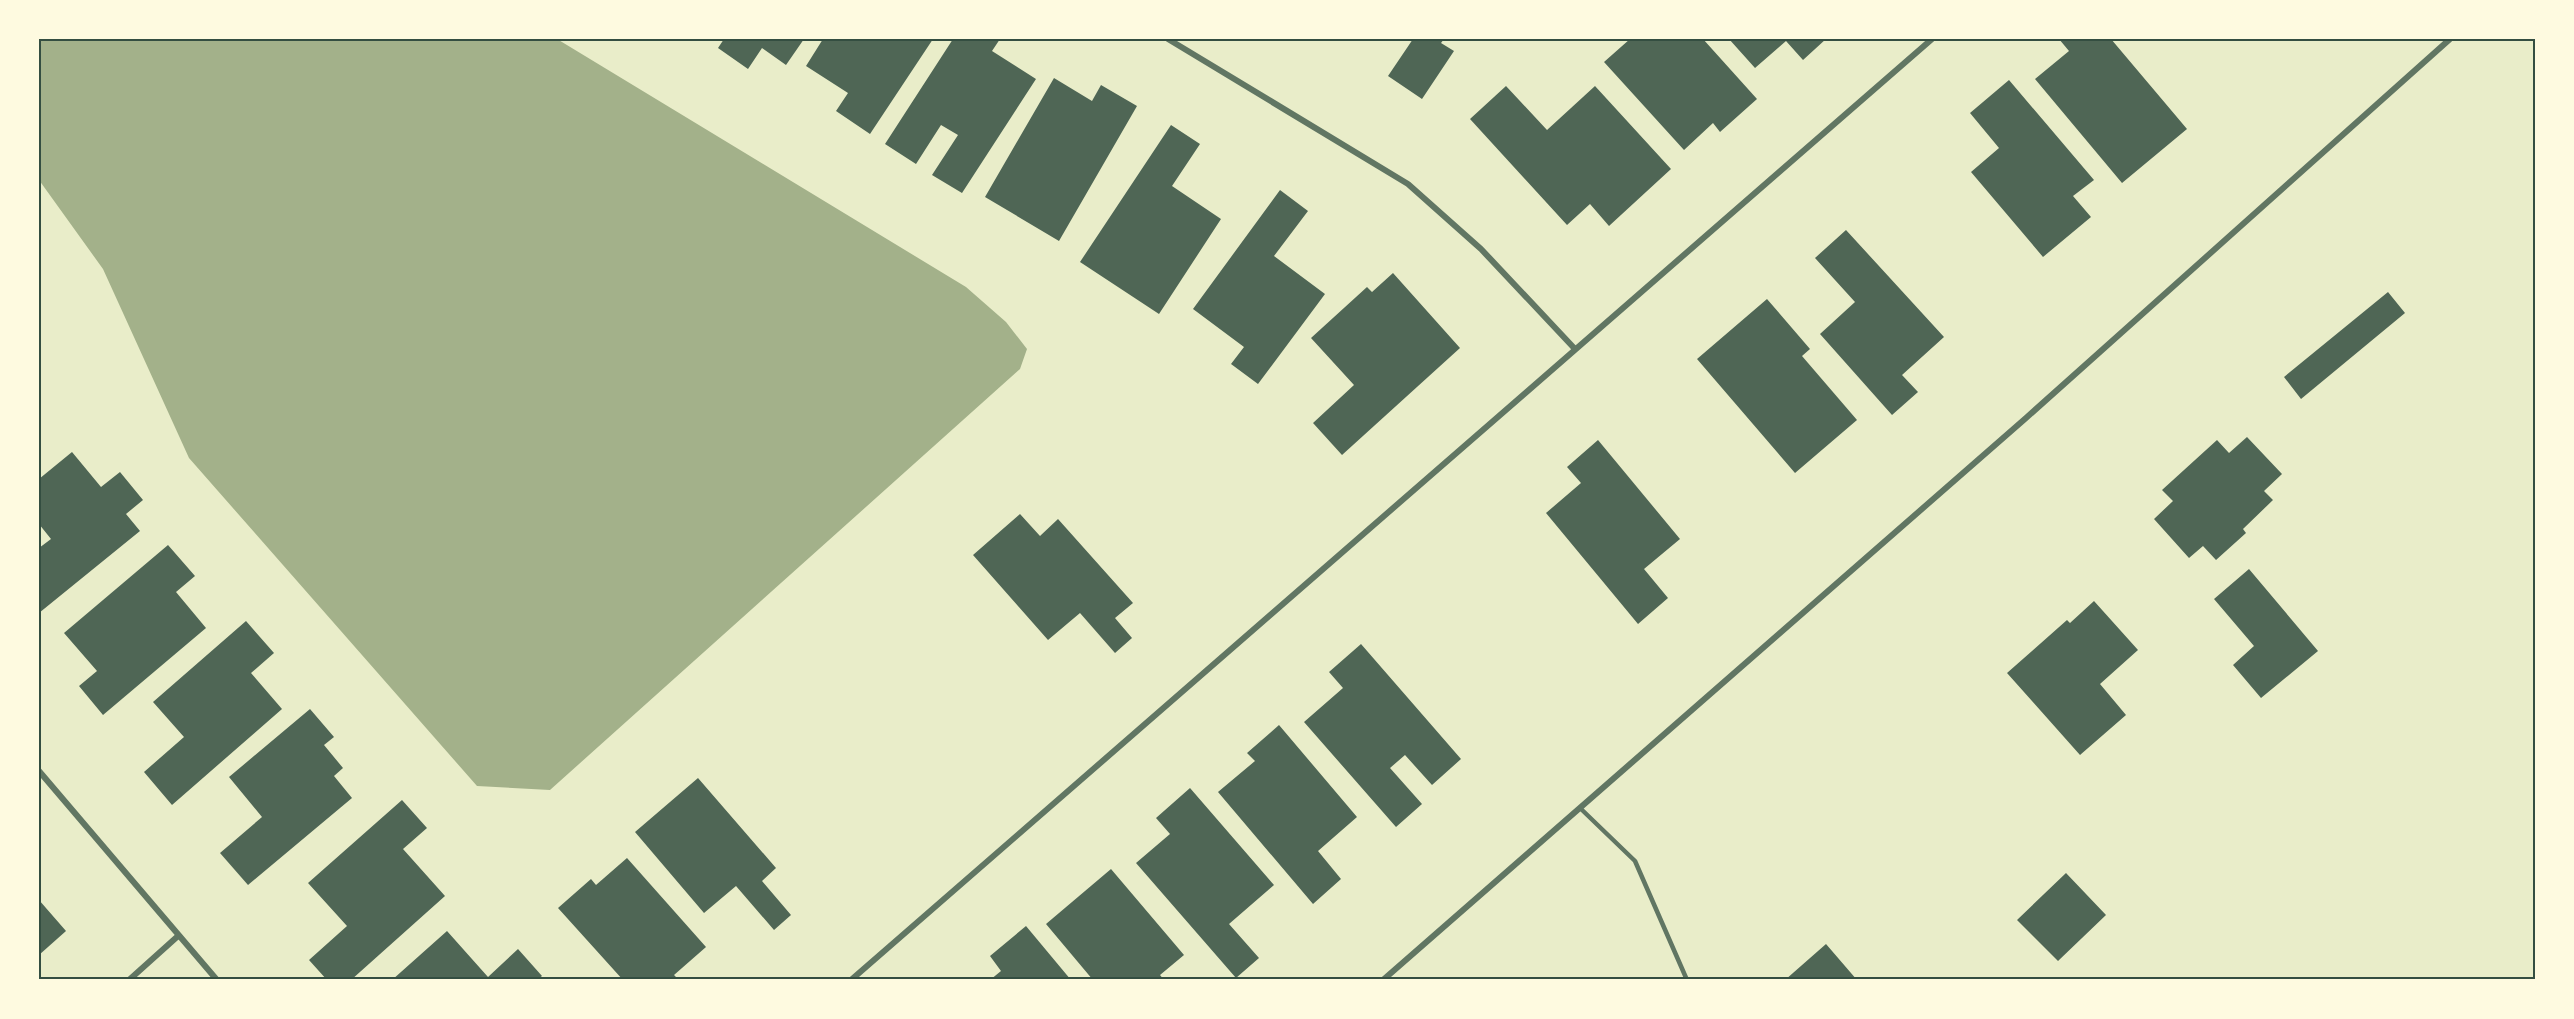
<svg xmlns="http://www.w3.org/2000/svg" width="2574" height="1019" font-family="'Zilla Slab',serif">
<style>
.water{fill:#a3b18a}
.building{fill:#4f6655}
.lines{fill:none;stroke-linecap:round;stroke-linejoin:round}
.service{stroke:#617663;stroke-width:4.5}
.minor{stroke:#617663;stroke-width:6}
.neatline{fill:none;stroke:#344e41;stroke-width:2}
</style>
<rect width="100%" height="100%" fill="#e9edc9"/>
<!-- water -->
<path class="water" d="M39 39H557L966 287 1006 322 1027 349 1020 369 550 790 477 786 189 458 103 269 39 180Z"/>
<!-- building -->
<path class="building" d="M724 39H804L786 65 762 48 748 69 718 48Z
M823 39H933L870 134 836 111 848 93 806 66Z
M953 39H1000L992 51 1036 79 962 193 932 175 958 135 941 125 916 164 885 144Z
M1413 39H1444L1441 43 1454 51 1422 99 1388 76Z
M1630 39H1703L1757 99 1720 132 1713 123 1684 150 1604 62Z
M1729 39H1826L1803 60 1786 41 1755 68Z
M2059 39H2111L2187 129 2122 183 2035 79 2069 51Z
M1054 78 1092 101 1101 85 1137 106 1059 241 985 197Z
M2009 80 2094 180 2073 196 2091 217 2043 257 1971 172 1999 148 1970 113Z
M1506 86 1547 130 1595 86 1671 169 1609 226 1590 204 1567 225 1470 119Z
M1171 125 1200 144 1172 186 1221 219 1159 314 1080 262Z
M1280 190 1308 211 1274 256 1325 294 1258 384 1231 364 1244 347 1193 309Z
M1846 230 1944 337 1902 375 1918 392 1892 415 1820 334 1855 302 1815 258Z
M1393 273 1460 348 1342 455 1313 423 1354 385 1311 338 1367 287 1372 292Z
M2388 292 2405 313 2301 399 2284 377Z
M1767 299 1810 349 1802 356 1857 420 1795 473 1697 359Z
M2247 437 2282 474 2264 491 2273 500 2243 529 2246 533 2216 560 2203 546 2189 558 2154 519 2173 501 2162 490 2217 440 2229 453Z
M1598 440 1680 539 1644 569 1668 598 1638 624 1546 513 1581 483 1567 467Z
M72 452 101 487 120 472 143 500 126 514 140 531 39 613V548L51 539 39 524V479Z
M1020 514 1040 536 1058 519 1133 603 1115 618 1132 638 1115 653 1080 613 1048 640 973 555Z
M168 545 195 576 176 592 206 628 103 715 79 686 97 671 64 633Z
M2249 569 2318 651 2261 698 2233 665 2254 646 2214 599Z
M2094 601 2138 650 2100 684 2126 715 2080 755 2007 673 2067 620 2070 623Z
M246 621 274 653 251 673 282 709 172 805 144 772 184 737 153 702Z
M1361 644 1461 759 1432 785 1405 755 1390 768 1422 804 1396 827 1304 722 1343 688 1329 672Z
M310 709 334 737 324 745 343 768 334 776 352 798 248 885 220 853 262 817 229 777Z
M1279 725 1357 817 1318 851 1341 879 1313 904 1218 792 1255 761 1247 753Z
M698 778 776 868 762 881 791 915 774 930 736 886 704 913 635 832Z
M1190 788 1274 885 1229 924 1259 958 1236 978 1136 863 1170 834 1156 818Z
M402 800 427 828 403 849 445 896 351 980H327L309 960 347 926 308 883Z
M627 858 706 947 674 975 679 980H623L558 908 591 879 596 885Z
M1111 869 1184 955 1160 975 1164 980H1093L1046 924Z
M2066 873 2106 915 2058 961 2017 920Z
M39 900 66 931 39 955Z
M1026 926 1071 980H990L1001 971 990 956Z
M447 931 488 977 518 949 542 976 537 980H392Z
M1826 944 1857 980H1785Z"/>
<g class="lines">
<!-- service -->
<path class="service" d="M1580 808 1635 861 1687 980"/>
<!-- minor -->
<path class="minor" d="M1168 39 1408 184 1481 249 1575 349
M39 771 217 980
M129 980 178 936
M851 980 1932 39
M1383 980 2026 418 2450 39"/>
</g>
<!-- border -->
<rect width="2574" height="1019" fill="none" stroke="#fefae0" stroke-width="81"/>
<rect x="40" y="40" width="2494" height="938" class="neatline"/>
</svg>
